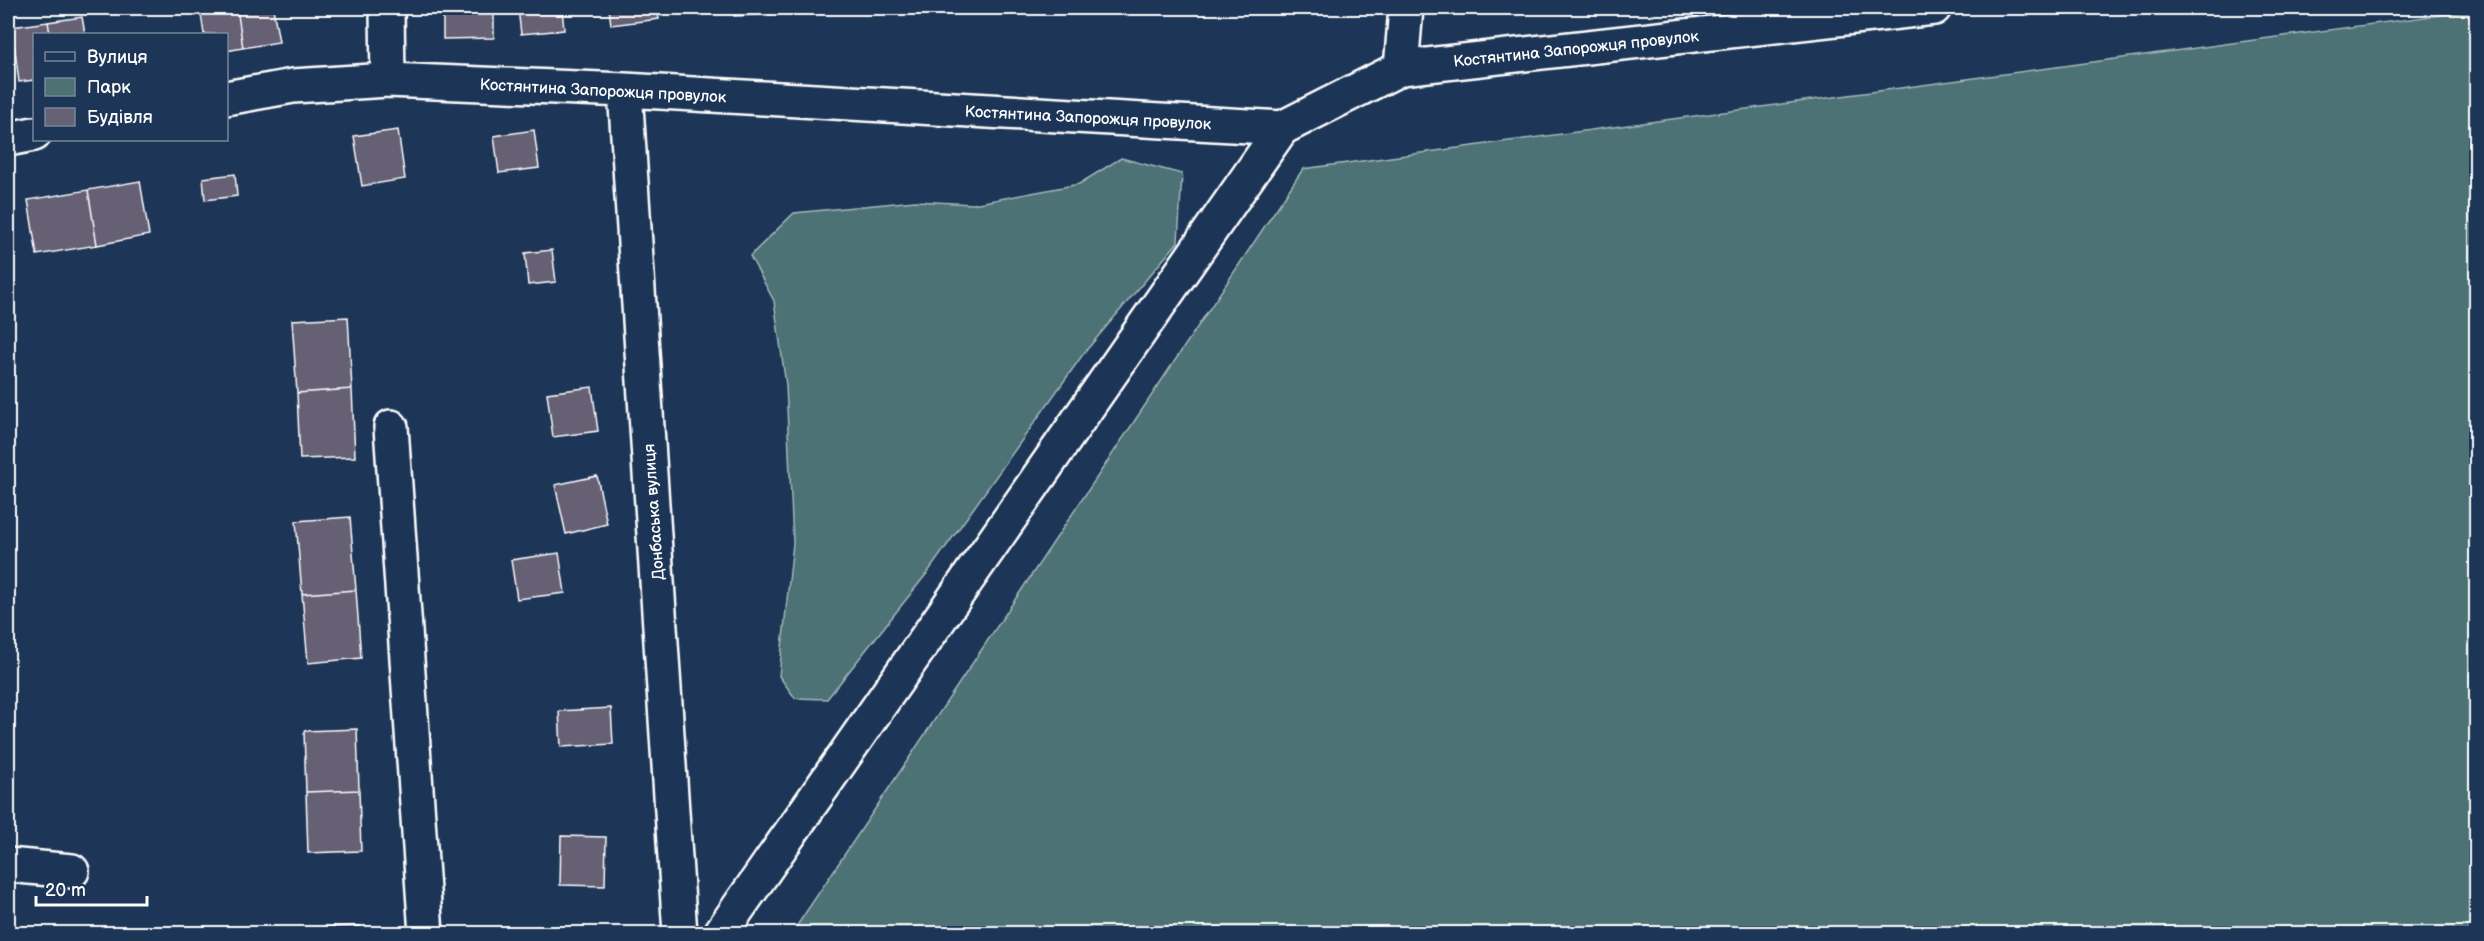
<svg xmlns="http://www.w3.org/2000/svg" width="2484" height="941" font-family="'Balsamiq Sans',sans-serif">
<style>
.green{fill:#4d7274;stroke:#a6b8ba;stroke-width:1.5}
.building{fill:#666175;stroke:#fff;stroke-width:1.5}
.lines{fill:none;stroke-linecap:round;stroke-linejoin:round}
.minor-casing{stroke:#fff;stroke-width:38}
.minor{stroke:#1d3557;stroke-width:33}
.labels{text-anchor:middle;stroke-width:5;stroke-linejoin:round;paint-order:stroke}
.street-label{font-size:16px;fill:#fff;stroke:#1d3557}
</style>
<rect width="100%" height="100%" fill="#1d3557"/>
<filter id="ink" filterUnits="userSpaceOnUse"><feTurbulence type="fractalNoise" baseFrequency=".0167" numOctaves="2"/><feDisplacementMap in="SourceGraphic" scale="12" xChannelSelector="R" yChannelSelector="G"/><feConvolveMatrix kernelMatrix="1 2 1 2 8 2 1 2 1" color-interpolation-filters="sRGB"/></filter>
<g filter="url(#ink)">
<!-- green -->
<path class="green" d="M2476 10V933H792L1303 169Z
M1121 158 1182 174 1178 242 1084 353 928 572 827 699 795 698 779 676 793 543 786 385 774 301 750 256 794 213 915 201 973 204 1079 184Z"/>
<!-- building -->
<path class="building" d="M200 8H237L243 48 226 51V34H204Z
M237 8H273L279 42 243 48Z
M443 8H494V38L443 39Z
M518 8H562L564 30 521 34Z
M609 8H657L659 19 611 25Z
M734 8H778V14L734 16Z
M842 8H896V10L842 11Z
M82 17 85 34H50L48 22Z
M48 22 50 34H34V80L19 82 12 27Z
M398 130 405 179 362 186 354 136Z
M534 130 539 168 499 173 494 136Z
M235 174 237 196 205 200 203 178Z
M140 181 149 235 97 245 88 190Z
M88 190 97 245 37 255 28 200Z
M552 250 556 282 528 285 525 253Z
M348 317 352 389 297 393 292 320Z
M592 387 598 431 553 437 547 393Z
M352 389 355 457 300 459 297 393Z
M597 476 607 524 566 534 555 485Z
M350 517 356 590 302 594 296 521Z
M559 553 565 593 517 599 511 560Z
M356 590 361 658 308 663 302 594Z
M611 708 613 744 561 747 559 711Z
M357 729 359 790 306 792 304 731Z
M359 790 361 851 308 853 306 792Z
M561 836 606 837 605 886 560 885Z
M360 926V934H310L309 928Z"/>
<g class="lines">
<defs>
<path id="minor" d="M387 8 388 80
M1401 68 1406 8
M625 90 680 934
M226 98 293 86 388 80 625 90 1282 128 1401 68 1934 8
M8 139 34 134
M391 427 426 934
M8 865 72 871
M720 934 1282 128"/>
</defs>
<!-- minor casing -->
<use href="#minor" class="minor-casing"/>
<!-- minor -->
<use href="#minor" class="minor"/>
</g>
</g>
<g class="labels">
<!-- street labels -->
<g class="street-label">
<text transform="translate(1576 48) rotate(-6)" y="6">Костянтина Запорожця провулок</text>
<text transform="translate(603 90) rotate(3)" y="6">Костянтина Запорожця провулок</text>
<text transform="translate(1088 117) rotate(3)" y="6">Костянтина Запорожця провулок</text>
<text transform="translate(653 512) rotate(-94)" y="6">Донбаська вулиця</text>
</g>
</g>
<!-- margin -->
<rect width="2484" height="941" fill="none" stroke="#1d3557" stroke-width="30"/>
<rect x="15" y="15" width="2454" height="911" fill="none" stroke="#fff" stroke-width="2" filter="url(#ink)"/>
<!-- legend -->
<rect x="33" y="33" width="195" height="108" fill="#1d3557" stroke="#77869a" stroke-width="1.5"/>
<rect x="45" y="52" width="30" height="9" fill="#1d3557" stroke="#77869a" stroke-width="1.5"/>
<text x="87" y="63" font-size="18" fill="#ffffff">Вулиця</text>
<rect x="45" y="78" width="30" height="18" fill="#4d7274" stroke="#77869a" stroke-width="1.5"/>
<text x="87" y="93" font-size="18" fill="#ffffff">Парк</text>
<rect x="45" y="108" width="30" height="18" fill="#666175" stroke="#77869a" stroke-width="1.5"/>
<text x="87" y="123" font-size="18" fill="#ffffff">Будівля</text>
<!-- scale -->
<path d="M36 896v9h111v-9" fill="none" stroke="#ffffff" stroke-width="3"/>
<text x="45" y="896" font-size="18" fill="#ffffff" stroke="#1d3557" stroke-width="4.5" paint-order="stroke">20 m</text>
</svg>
